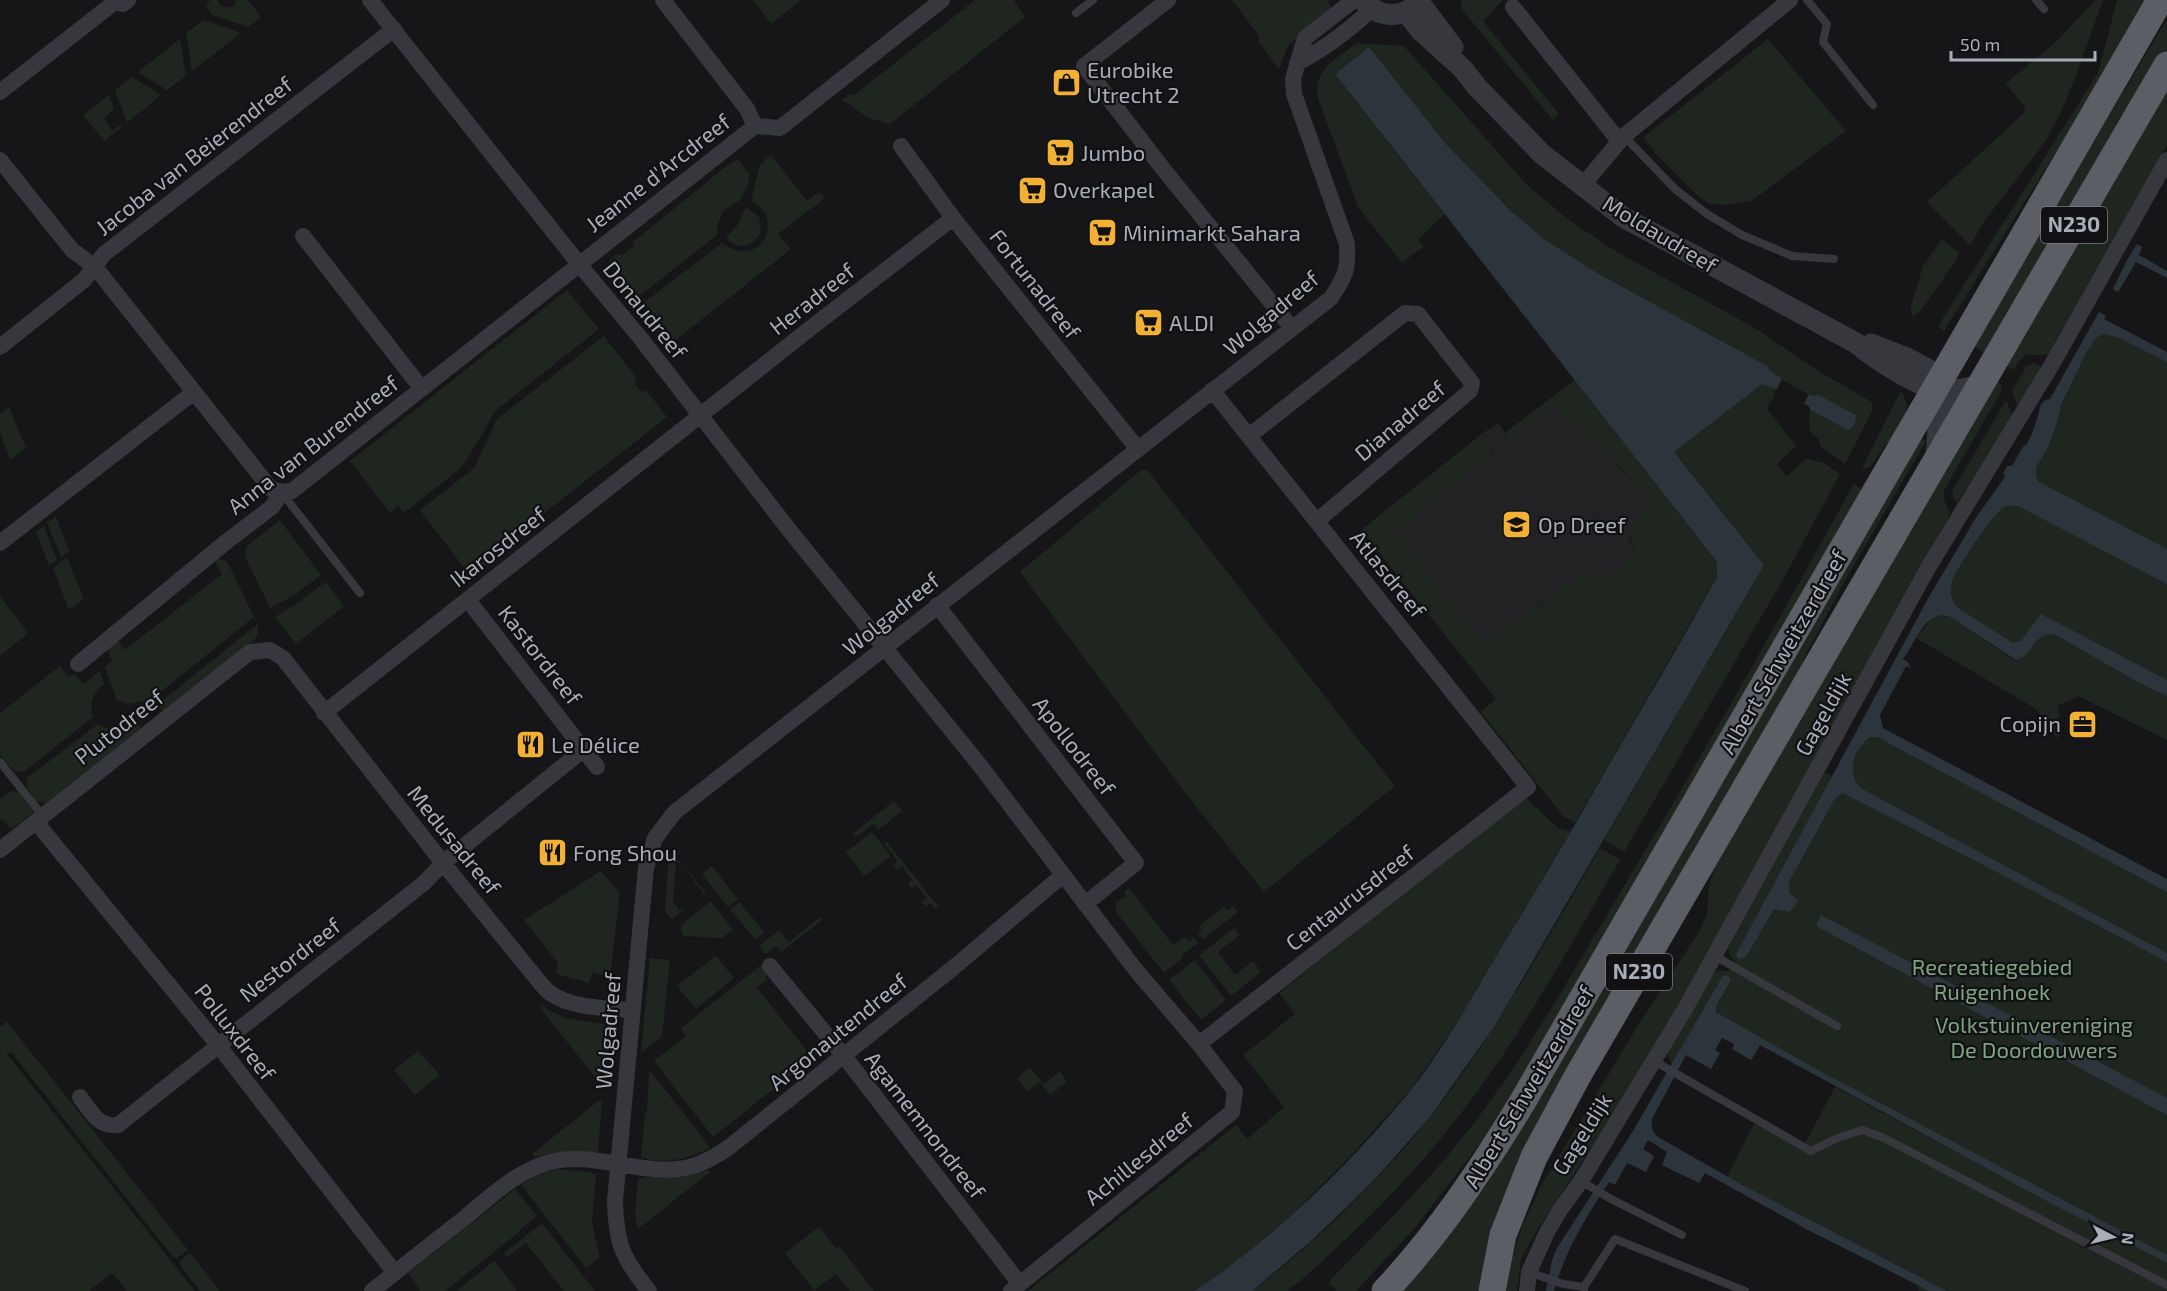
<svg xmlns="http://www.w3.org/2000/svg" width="2167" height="1291" font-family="'Exo 2',sans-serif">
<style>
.built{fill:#222225}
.green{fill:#1e261f}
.water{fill:#2c353c}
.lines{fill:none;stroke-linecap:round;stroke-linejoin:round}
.canal{stroke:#2c353c;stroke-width:20}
.service{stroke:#37383d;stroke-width:8}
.minor{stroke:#37383d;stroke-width:16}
.tertiary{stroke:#37383d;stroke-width:21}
.trunk{stroke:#5b5e65;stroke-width:27}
.labels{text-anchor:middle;stroke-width:4.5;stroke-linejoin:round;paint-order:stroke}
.shield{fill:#111113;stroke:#7b7e86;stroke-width:1.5}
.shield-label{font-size:21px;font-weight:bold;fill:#a8adb8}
.poi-label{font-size:22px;fill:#a8adb8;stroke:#111113;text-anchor:start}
.street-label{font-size:22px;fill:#a8adb8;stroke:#111113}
.park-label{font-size:22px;fill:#7fa381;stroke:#111113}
</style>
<rect width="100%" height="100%" fill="#161618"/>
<!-- built -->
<path class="built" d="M1553 406 1584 431 1608 455 1638 488 1645 500V506L1633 521 1629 538 1637 554 1602 580 1567 585 1482 643 1460 612 1450 603 1397 530 1492 455 1483 433 1498 423 1509 438 1505 445Z"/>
<!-- green -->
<path class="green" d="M210 0H217L220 5 230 8 236 3 234 0H248L261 17 248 27 212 15 206 6Z
M753 0H801L771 24Z
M975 0H1014L1025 17 890 124 869 118 842 100 851 94 854 95Z
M1232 0H1328L1332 10 1288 45 1279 69 1259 42V36Z
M1462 0H1503L1483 21 1559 114 1553 120 1460 7Z
M2095 0H2103L2077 73 2061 112 2047 139 1986 219 1970 245 1927 202 2024 113 2025 108 2006 83 2059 39Z
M2117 0H2148L2097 87 1944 331 1938 326 2098 73Z
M2167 19V52L1986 354 1972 345Z
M204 20 241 33 192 71 186 33Z
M180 39 186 76 167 90 138 72Z
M1768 39 1846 131 1751 201 1722 205 1710 204 1700 198 1654 152 1644 137Z
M1357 43 1404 46 1526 184 1569 220 1617 252 1755 328 1822 373 1872 402 1873 409 1845 464 1821 447 1819 439 1813 434 1809 429 1810 410 1848 430 1853 428 1856 421 1777 377 1768 369 1769 367 1599 274 1547 241 1512 212 1446 144 1369 48 1335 74 1444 214 1418 240 1424 246 1402 263 1358 207 1318 98C1313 68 1337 59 1357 43Z
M132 77 161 95 127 123 115 90Z
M2167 90V145L2048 354C2029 359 2027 346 2014 370L2005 365Z
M109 95 114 109 104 118 112 131 120 125 121 128 104 141 83 115Z
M771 155 807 201 819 192 825 198 778 234 791 249 672 343 642 304 722 243C758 271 788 220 751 201L760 164Z
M738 159 748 173 750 171 748 185 740 200 723 211 718 223 717 235 637 298 609 263 610 260 618 253 621 256 634 246 632 243 725 167Z
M746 207 759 217 761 231C755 247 737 252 726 237L737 226Z
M1942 239 1959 253 1956 260 1920 312 1912 317 1911 306 1923 266Z
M567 290 599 329 495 411 483 433 462 467 404 513 398 506 390 513 350 461Z
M2104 320 2167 354V685L2045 622 2019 655 1936 602 1974 536 2026 475 2087 349Z
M604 336 637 379 634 383 641 392 646 390 667 417 487 558 489 562 471 577 420 510 474 468 497 419Z
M2033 363 2043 367 2018 408 2012 391 2026 367Z
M1575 380 1714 558 1717 563V577L1575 823 1563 816 1481 712 1496 699 1361 530 1483 433 1492 455 1397 530 1450 603 1460 612 1482 643 1581 576 1595 574 1602 579 1637 554C1625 530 1629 525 1645 506 1644 480 1573 425 1553 407L1505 445 1503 443 1509 438 1506 432Z
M1998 381 2002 386 2001 392 1944 490V500L1950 514 1948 519 1908 587 1857 684 1700 969 1611 1118 1537 1230 1521 1259 1517 1291H1505L1509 1268 1522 1226 1541 1186 1640 1022 1699 932 1707 914 1709 885 1716 865Z
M1761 383 1777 389 1773 392 1775 394 1767 409 1796 446 1777 464 1787 476 1806 459 1824 463 1840 474 1785 576 1624 852 1604 840 1764 565 1674 452Z
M1900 392H1902C1913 411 1902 424 1893 441L1887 443 1869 468H1862Z
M2006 400 2013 417 1957 503 1952 494 1953 490Z
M9 407 26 448 10 460 0 433V414Z
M1922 438 1926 441 1842 586 1803 660V670L1490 1241 1478 1291H1402L1427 1263 1487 1184Z
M1141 470 1148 471 1395 786 1264 892 1180 786 1020 572Z
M1854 483 1863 491 1635 888 1489 1132 1414 1229 1356 1291H1337L1329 1283 1331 1279C1382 1228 1433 1177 1477 1119 1532 1046 1576 966 1623 888 1703 754 1780 619 1854 483Z
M56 516 69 551 61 557 47 523Z
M280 520 321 575 293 596 270 608 245 556 246 547Z
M44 526 57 560 49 566 36 532Z
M67 557 84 599 69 610 53 568Z
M218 559 227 561 254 617 158 694 146 701 126 704 117 700 105 667 112 661 107 647 118 641 125 650 222 574 215 562Z
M326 582 344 606 296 644 275 617 297 603Z
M0 596 28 633 0 656Z
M1937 615 1950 617 2014 660C2035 656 2032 629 2056 635L2136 680 2167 696V740L2078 696 2058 706 2061 735 2056 738 2036 709 1916 638 1933 617Z
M258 624V633L256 638 163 711 158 704Z
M60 666 68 677 75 674 83 684 100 671 104 684C93 692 89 704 93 717L25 771 15 772 0 755V713Z
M136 721 141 728 46 803 36 801 27 788V778L98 724C114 733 122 733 136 721Z
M1868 726 2167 886V1291H1919L1918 1282 1725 1181 1754 1123 1803 1147 1835 1087 2006 1179 1709 1008 1722 977 1672 1066 1667 1051 1715 972 1721 970 1729 971 1735 961 1729 954 1728 948 1825 772 1833 777 1736 954Z
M12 791 19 792 34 812 11 829 2 819 0 821V799Z
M1525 797 1558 828 1571 831 1457 1023 1410 1090 1358 1148 1293 1214 1242 1257 1194 1291H1028L1236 1125 1247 1139 1284 1107 1243 1055 1295 1014 1279 993Z
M894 801 902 811 878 830 873 824 856 837 852 834Z
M872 832 891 856 864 876 846 852Z
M887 842 939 907 936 909 930 903 926 906 922 902 927 898 916 885 912 888 908 884 912 880 902 866 897 870 894 865 898 861 884 844Z
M1600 848 1620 860C1566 953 1514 1049 1446 1132 1402 1187 1352 1235 1299 1282L1287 1291H1252C1317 1241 1379 1182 1430 1117 1496 1033 1547 939 1600 848Z
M674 860H679L706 893 702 896 703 893 681 863H676L673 902 680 911 686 908 672 920 665 911 668 865Z
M712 866 738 899 728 907 702 874Z
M601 871 620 893 610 978 592 972 589 983 556 974 558 963 524 920Z
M1129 888 1173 945 1185 937 1189 941 1194 937 1198 943 1182 955 1183 958 1164 973 1116 912V903L1126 895 1124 892Z
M711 901 733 930 722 938 684 936 681 931V925Z
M740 902 764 932 755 939 730 909Z
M1233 906 1238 912 1203 939 1198 934 1202 930 1200 927 1201 924 1223 907 1228 910Z
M820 917 822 920 781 952 776 946 765 954 759 946 779 930 789 942Z
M1234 928 1240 935 1218 952 1235 975 1253 961 1261 972 1231 996 1199 955Z
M716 956 734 978 696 1009 677 986Z
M650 958 670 960 662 1037 641 1053Z
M1195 960 1226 1000 1201 1020 1169 980Z
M761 965 769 974 766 976 767 980 757 988 808 1052 818 1045 824 1049 713 1137 654 1061 686 1036 681 1028Z
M541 1006 565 1018 607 1025 610 1033 606 1085 603 1087 540 1008Z
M7 1022 188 1250 177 1258 173 1257 11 1052 7 1054 195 1291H127L112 1273 89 1291H0V1027Z
M418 1051 440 1075 415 1095 394 1070Z
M1030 1067 1044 1084 1060 1071 1067 1082 1050 1095 1040 1082 1027 1091 1017 1078Z
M649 1069 706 1142 710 1148C689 1158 663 1166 641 1157L645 1113H647Z
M602 1098 598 1152 553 1153 534 1157 532 1154Z
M557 1169 589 1172 596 1174 592 1223 600 1257 586 1268 521 1185 537 1175Z
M709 1170 710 1172 638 1229 635 1214 638 1179 646 1177H682Z
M515 1189 537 1216 521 1229 518 1233 445 1291H419L420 1289 408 1273Z
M542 1223 595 1291H564L526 1243 507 1257 504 1253Z
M819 1227 836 1248 839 1246 874 1291H850L836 1274 814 1290 785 1253Z
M190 1253 220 1291H200L179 1264 180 1261Z
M495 1261 517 1291H456L493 1262Z"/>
<!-- water -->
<path class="water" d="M1369 47 1446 144 1512 212 1547 241 1599 274 1769 367V370L1782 379 1777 389 1762 384 1674 452 1764 565 1496 1024 1430 1117 1377 1177 1347 1207 1310 1242 1252 1291H1194C1274 1238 1350 1165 1410 1091 1441 1052 1466 1008 1491 965 1520 917 1549 869 1577 821 1623 739 1672 659 1717 577V563L1714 558 1335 74Z
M2137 244 2142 247 2139 255 2167 271V278L2136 262 2118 292 2113 289 2127 260Z
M2099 312 2106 316 2104 319 2167 352V362L2117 337 2104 334 2097 337 2087 351 2046 436 2038 433 2046 406Z
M1809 394 1814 396 1818 395 1856 415C1856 423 1855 427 1848 430L1810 410 1809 406 1804 404Z
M2024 445 2041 452C2038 463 2033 472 2039 482L2167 549V584L2018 506C2014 506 2008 505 2004 507 1994 512 1955 570 1952 582 1949 592 1951 600 1958 608L2013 643 2021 641 2041 614 2167 680V696L2136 681 2056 635C2034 629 2034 656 2016 660L1950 617C1925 608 1915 645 1903 659L1908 662 1911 668 1906 666 1880 715 1883 728 2167 879V892L1877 737H1870C1852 750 1845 777 1864 790L2167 953V962L1995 871 1843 793 1835 798 1789 882V892L1798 901 1790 912 1774 909 1746 957 1738 959 1736 954 1930 595 1977 516 2005 477 2003 473 2007 466H2012Z
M1821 915 2167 1098V1115L1818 927 1816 925Z
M1726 975 1729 976 1731 980 1716 1006V1012L1818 1070 2167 1255V1263L2041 1198 1760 1045 1751 1060 1732 1049 1734 1044 1722 1038 1715 1050 1720 1053 1711 1069 1686 1055 1652 1119C1651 1128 1652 1131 1658 1137L1744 1186 1947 1291H1929L1808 1230 1705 1173 1699 1183 1662 1165 1667 1152 1648 1140 1643 1149 1654 1156 1646 1172 1627 1163 1615 1185 1609 1182C1586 1217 1565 1251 1554 1291H1546L1552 1260 1557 1248 1633 1131 1722 977Z"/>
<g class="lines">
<!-- canal -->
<path class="canal" d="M2021 471C2038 448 2043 436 2050 409"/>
<!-- service -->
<path class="service" d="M1807 0 1827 24 1823 42 1873 105
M2036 0 2044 9
M1076 13 1093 0
M1624 136 1675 189 1707 214 1742 235 1792 256 1834 259
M282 493 360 593
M0 762 43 816
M1715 956 1837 1026
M1654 1061 1811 1151 1837 1138 1862 1130 1884 1138 2167 1285
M1581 1181 1611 1199 1682 1235
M1529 1272 1563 1284 1584 1287
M1584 1291V1287L1615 1239 1745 1291"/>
<!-- minor -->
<path class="minor" d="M370 0 579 264 642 340 790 531 978 763 1135 969 1199 1044 1235 1091 1232 1112 1011 1291
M1168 0 1084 66 1164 170 1292 328
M1513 7 1619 141
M1297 63C1325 49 1349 30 1372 9
M0 92 115 2 123 4 128 0
M755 126 780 128 942 0
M901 146 953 218 1137 448
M0 160 72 250 95 267 271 489 282 492
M1582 186 1624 136 1790 0
M303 236 422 389
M0 347 84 280 104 254 394 29
M1249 436 1405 313 1418 314 1472 383 1470 391 1317 521
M0 543 194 392
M468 600 597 767
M937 605 1136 863 1085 904
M78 664 226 542 272 507 282 492 292 491 755 126 747 109 663 0
M324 713 812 327 953 218
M36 822 218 1045 395 1273
M0 850 250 652 270 650 283 658 443 863 537 979C541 984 545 989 550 993 573 1009 607 1008 633 1010
M770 966 844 1056 1020 1284
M1199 1044 1528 787 1212 390
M80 1097C91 1112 98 1127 118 1125L424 883 443 863 583 750
M372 1291C402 1267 432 1243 462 1220 490 1197 518 1169 554 1161 602 1151 653 1182 699 1164 709 1160 719 1154 728 1148L953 968 1063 875
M649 1291C622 1258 616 1243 615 1200L646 868 655 838 675 812 1331 298C1346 275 1348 271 1347 244L1294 94 1293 79 1305 38 1354 0
M1527 1291 1529 1272 1547 1232 1560 1210 1581 1181 1685 1009 1928 568 2051 366 2167 160"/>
<!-- tertiary -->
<path class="tertiary" d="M1363 0C1377 17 1400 20 1417 4
M1419 2 1453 47
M1406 12 1421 31 1463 69 1477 87 1542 154 1623 217 1856 343C1873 358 1911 382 1934 389 1947 394 1967 388 1981 385
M1871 344 1907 358 1942 377 1945 409 1938 428 1936 461"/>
<!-- trunk -->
<path class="trunk" d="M1385 1291C1439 1233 1482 1169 1523 1101L2160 0
M1492 1291 1503 1235 1534 1157 1577 1077 2167 65"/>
</g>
<!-- icons -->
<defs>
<symbol id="shop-square" viewBox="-11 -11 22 22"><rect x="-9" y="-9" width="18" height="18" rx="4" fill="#f2b134" stroke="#111113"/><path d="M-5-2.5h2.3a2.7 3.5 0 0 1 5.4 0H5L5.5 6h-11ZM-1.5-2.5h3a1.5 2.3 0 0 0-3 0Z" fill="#111"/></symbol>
<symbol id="supermarket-square" viewBox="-11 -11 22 22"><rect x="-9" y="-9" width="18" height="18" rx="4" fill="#f2b134" stroke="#111113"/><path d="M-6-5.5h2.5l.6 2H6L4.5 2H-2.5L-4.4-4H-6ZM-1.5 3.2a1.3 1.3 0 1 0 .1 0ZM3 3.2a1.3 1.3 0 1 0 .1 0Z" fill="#111"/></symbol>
<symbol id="school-square" viewBox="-11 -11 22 22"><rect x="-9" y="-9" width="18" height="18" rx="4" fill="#f2b134" stroke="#111113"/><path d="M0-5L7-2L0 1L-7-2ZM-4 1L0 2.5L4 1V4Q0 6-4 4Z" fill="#111"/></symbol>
<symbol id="office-square" viewBox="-11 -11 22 22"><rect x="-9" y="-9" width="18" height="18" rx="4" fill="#f2b134" stroke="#111113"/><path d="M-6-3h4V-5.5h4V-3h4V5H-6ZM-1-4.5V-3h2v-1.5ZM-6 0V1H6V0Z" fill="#111"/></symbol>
<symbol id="restaurant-square" viewBox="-11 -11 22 22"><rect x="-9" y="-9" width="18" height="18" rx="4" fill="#f2b134" stroke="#111113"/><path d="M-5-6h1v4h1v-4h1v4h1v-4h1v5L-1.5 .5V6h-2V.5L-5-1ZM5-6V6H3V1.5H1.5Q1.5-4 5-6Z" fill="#111"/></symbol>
</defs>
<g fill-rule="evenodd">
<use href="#shop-square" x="1050" y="66" width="33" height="33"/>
<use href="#supermarket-square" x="1044" y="136" width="33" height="33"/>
<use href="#supermarket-square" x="1016" y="174" width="33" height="33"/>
<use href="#supermarket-square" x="1086" y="216" width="33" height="33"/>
<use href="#supermarket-square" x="1132" y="306" width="33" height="33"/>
<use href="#school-square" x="1500" y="508" width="33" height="33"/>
<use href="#office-square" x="2066" y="708" width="33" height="33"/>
<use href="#restaurant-square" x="514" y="728" width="33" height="33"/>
<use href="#restaurant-square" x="536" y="836" width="33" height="33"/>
</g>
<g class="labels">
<!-- shield labels -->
<g class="shield">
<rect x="2041" y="207" width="66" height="36" rx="4.5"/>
<rect x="1606" y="954" width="66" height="36" rx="4.5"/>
</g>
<g class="shield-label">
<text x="2074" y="232">N230</text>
<text x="1639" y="979">N230</text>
</g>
<!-- poi labels -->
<g class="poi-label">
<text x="1087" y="78">Eurobike<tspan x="1087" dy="25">Utrecht 2</tspan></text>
<text x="1081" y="161">Jumbo</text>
<text x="1053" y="198">Overkapel</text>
<text x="1123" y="241">Minimarkt Sahara</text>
<text x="1169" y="331">ALDI</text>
<text x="1538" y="533">Op Dreef</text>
<text x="2061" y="732" text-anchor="end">Copijn</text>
<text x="551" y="753">Le Délice</text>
<text x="573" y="861">Fong Shou</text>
</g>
<!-- street labels -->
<g class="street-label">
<text transform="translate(194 156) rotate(-38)" y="8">Jacoba van Beierendreef</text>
<text transform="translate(658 173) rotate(-38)" y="8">Jeanne d'Arcdreef</text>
<text transform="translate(1660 234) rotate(31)" y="8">Moldaudreef</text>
<text transform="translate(1035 284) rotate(52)" y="8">Fortunadreef</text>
<text transform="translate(812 299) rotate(-38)" y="8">Heradreef</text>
<text transform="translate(645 310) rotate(51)" y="8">Donaudreef</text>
<text transform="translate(1271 313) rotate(-40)" y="8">Wolgadreef</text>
<text transform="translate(1400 421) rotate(-40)" y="8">Dianadreef</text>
<text transform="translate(313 445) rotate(-38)" y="8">Anna van Burendreef</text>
<text transform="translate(498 547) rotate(-38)" y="8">Ikarosdreef</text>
<text transform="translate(1388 574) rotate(51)" y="8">Atlasdreef</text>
<text transform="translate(891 614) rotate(-39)" y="8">Wolgadreef</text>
<text transform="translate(1783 652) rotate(-60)" y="8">Albert Schweitzerdreef</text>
<text transform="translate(540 655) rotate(52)" y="8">Kastordreef</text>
<text transform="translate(1823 714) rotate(-61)" y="8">Gageldijk</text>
<text transform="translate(119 727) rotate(-38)" y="8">Plutodreef</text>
<text transform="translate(1074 746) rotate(52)" y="8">Apollodreef</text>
<text transform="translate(454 840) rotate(51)" y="8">Medusadreef</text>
<text transform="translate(1350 898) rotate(-38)" y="8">Centaurusdreef</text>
<text transform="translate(290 960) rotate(-38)" y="8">Nestordreef</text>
<text transform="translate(608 1031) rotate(-85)" y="8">Wolgadreef</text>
<text transform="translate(235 1032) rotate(52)" y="8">Polluxdreef</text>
<text transform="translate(838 1032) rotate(-39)" y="8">Argonautendreef</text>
<text transform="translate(1529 1087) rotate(-59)" y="8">Albert Schweitzerdreef</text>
<text transform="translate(925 1125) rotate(52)" y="8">Agamemnondreef</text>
<text transform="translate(1582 1134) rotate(-58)" y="8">Gageldijk</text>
<text transform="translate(1139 1159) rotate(-39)" y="8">Achillesdreef</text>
</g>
<!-- park labels -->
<g class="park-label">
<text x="1992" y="975">Recreatiegebied<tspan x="1992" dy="25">Ruigenhoek</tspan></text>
<text x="2034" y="1033">Volkstuinvereniging<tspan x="2034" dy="25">De Doordouwers</tspan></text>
</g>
</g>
<!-- north arrow -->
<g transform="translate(2113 1237) rotate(97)" stroke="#111113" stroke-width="4.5" paint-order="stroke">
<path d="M0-4.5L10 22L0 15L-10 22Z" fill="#a8adb8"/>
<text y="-9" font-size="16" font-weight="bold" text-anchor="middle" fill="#a8adb8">N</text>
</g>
<!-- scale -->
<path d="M1951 51v9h144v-9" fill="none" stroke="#a8adb8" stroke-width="3"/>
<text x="1960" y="51" font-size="18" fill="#a8adb8" stroke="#111113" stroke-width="4.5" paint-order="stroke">50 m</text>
</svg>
